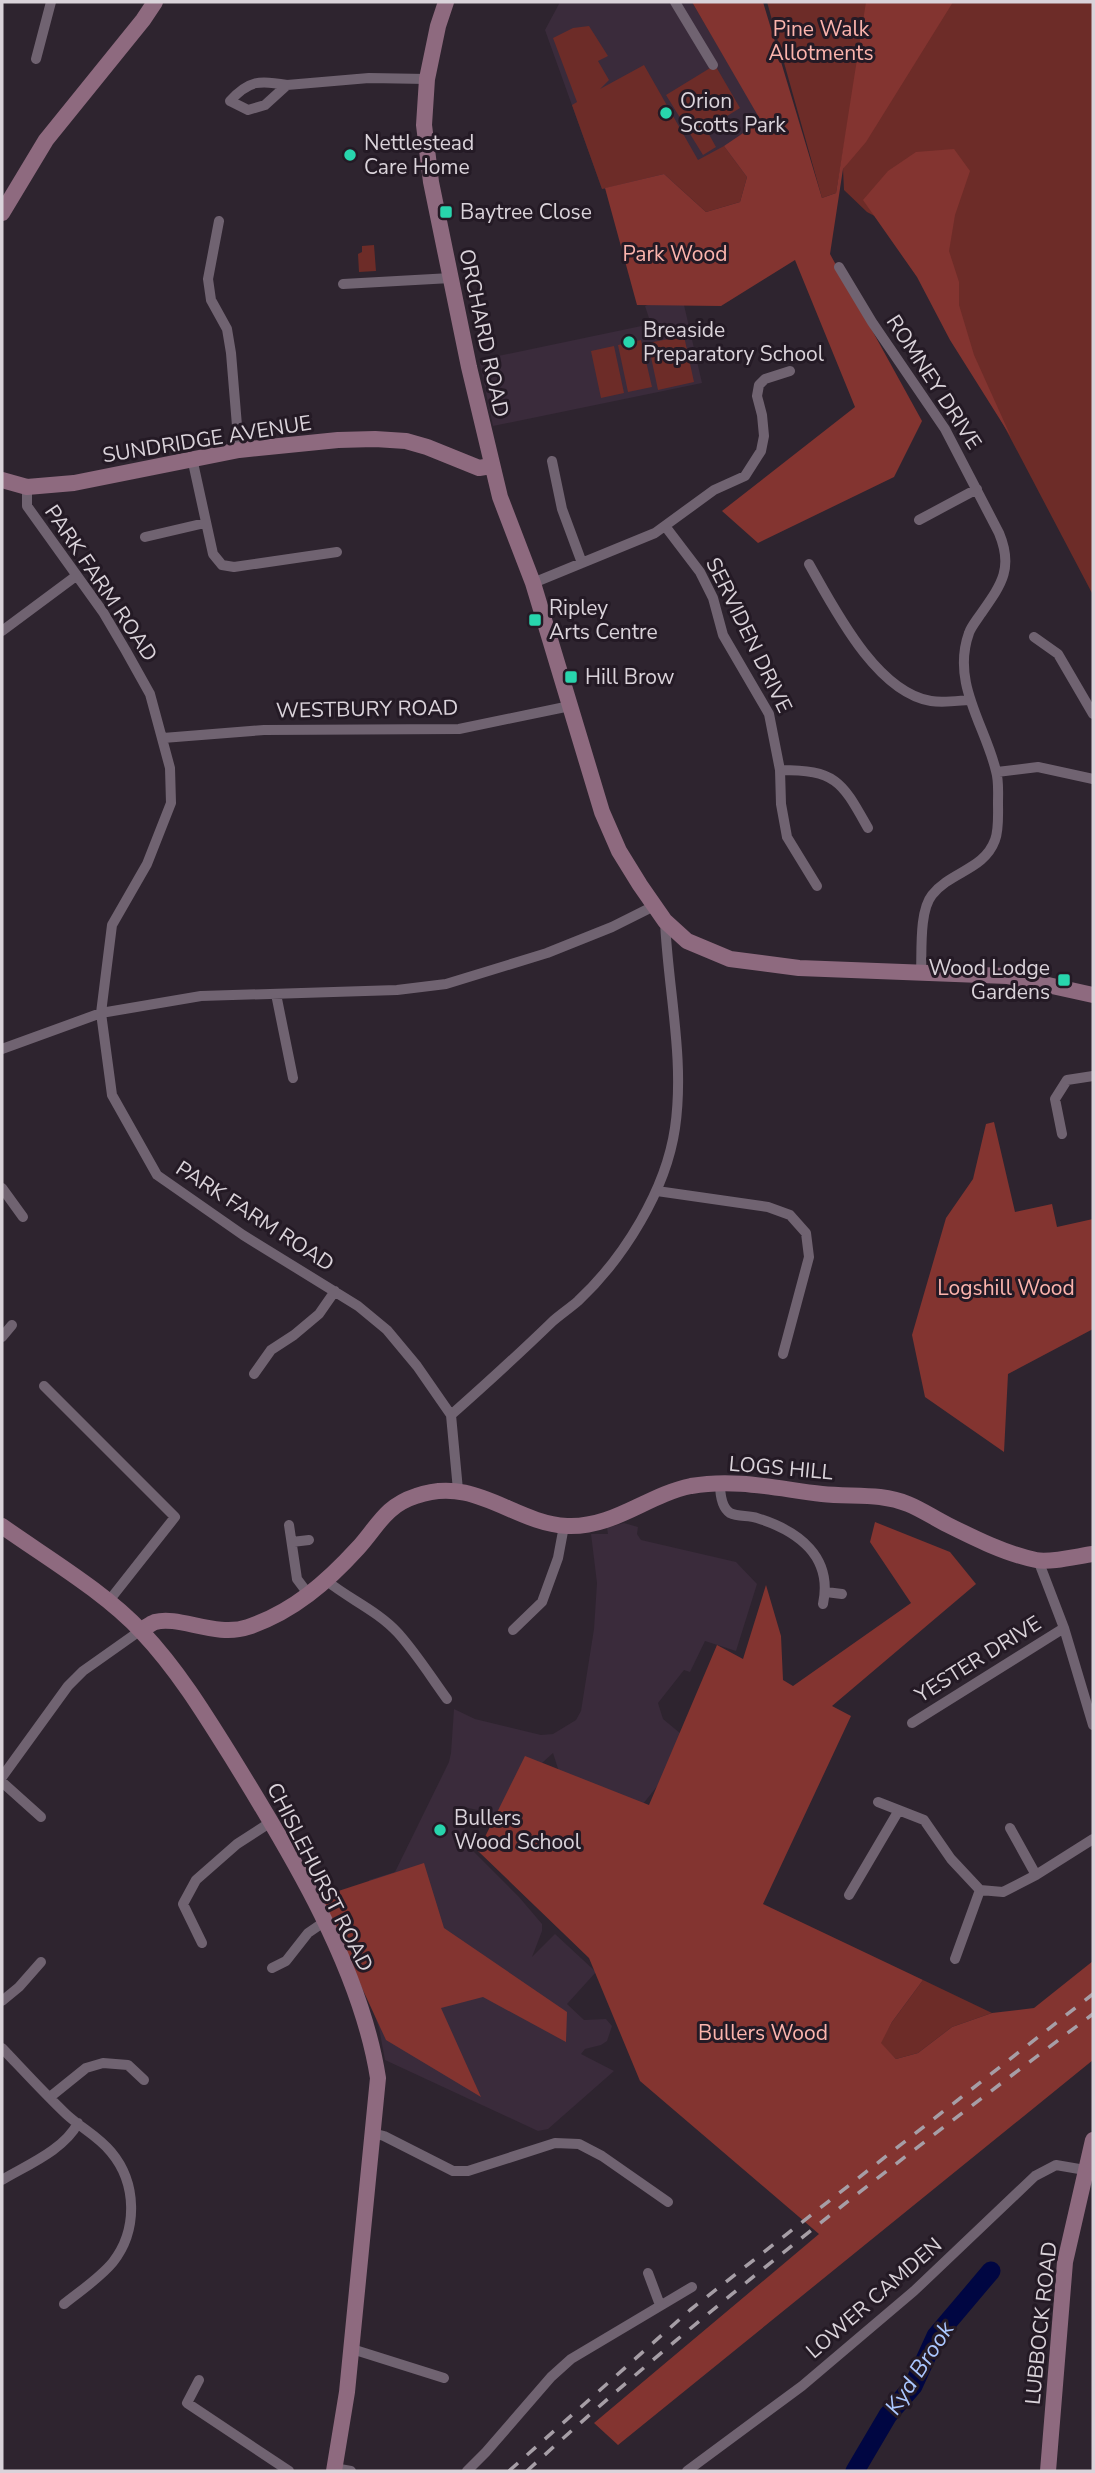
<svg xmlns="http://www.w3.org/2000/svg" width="1095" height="2473" font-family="'Nunito Sans',sans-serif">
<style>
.built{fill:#3a2b3b}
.green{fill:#6d2c28}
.forest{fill:#833430}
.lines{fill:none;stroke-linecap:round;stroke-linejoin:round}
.river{stroke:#000642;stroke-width:19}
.street{stroke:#706371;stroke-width:10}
.secondary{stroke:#8e6a7f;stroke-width:16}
.rail{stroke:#a69ea6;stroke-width:3.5;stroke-dasharray:12 12;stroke-linecap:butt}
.poi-dot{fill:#28d5ad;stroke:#241a25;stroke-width:2.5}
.labels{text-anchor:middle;stroke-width:6;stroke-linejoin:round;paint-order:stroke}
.park-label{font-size:21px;fill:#fcb4ad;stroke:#241a25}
.poi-label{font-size:21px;fill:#dad3da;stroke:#241a25;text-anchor:start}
.street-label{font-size:21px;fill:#dad3da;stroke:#241a25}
.water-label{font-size:23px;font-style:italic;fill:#abc7ff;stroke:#241a25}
</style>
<rect width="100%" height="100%" fill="#2e242f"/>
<!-- built -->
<path class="built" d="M560 2H692L762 121 747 177 602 189 545 30Z
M681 292 702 383 493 426 479 360 651 324 645 306Z
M624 1523 638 1527 637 1534 641 1540 736 1562 757 1584 736 1651 705 1641 690 1672 684 1670 658 1703 663 1719 692 1743 630 1820 560 1775 553 1753 542 1763 518 1827 487 1812 468 1808 464 1835 466 1844 519 1897 542 1924V1931L532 1957 555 1934 596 1972 567 2004 584 2020 606 2019 612 2026 607 2041 601 2045 585 2049 581 2054 614 2071 548 2129 538 2131 385 2060 379 2028 362 1977 371 1896 369 1880 395 1872 449 1762 451 1753 454 1709 475 1719 541 1735 553 1734 576 1720 581 1711 594 1629 597 1583 591 1534H608L607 1528Z"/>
<!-- green -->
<path class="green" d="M767 2H868L836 193 822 198Z
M943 2H1093V595L901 230 867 212 844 190 843 169Z
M589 26 608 56 598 61 609 80 600 89 644 65 698 160 724 146 747 177 740 202 706 212 664 174 602 189 572 105 577 102 553 38 573 28Z
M715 65 740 108 706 129 716 147 703 155 666 95Z
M374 245 376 271 359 272 358 254 362 252V246Z
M684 336 694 382 658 390 648 343Z
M641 340 652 387 628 392 618 345Z
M614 346 624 393 601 398 591 351Z
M923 1980 992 2013 952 2027 918 2053 896 2059 880 2043 892 2022Z"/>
<!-- forest -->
<path class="forest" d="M692 2H763L822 198 836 193 866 2H953L866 142 843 169 830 254 922 421 894 477 758 543 722 511 855 407 795 260 721 306 637 305 605 188 664 174 706 212 740 202 747 177 724 146 761 121Z
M954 149 970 171 955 215 949 251 959 282V305L974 355 1011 437 950 340 917 277 863 200 888 171 916 152Z
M994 1122 1015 1212 1052 1204 1057 1227 1093 1219V1329L1008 1374 1004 1452 925 1397 912 1335 946 1218 973 1179 986 1124Z
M875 1522 950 1552 976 1584 832 1706 851 1716 763 1904 923 1980 892 2022 881 2043 896 2059 918 2053 952 2027 992 2013 1034 2008 1093 1961V2060L618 2445 594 2423 819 2234 640 2081 589 1958 478 1851 525 1756 649 1805 717 1645 743 1659 766 1585 781 1636 783 1680 793 1686 911 1603 870 1542Z
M424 1863 444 1928 567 2012 566 2042 483 1997 441 2008 481 2097 386 2040 320 1897Z"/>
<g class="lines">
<!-- river -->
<path class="river" d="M855 2471 888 2415 913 2386 936 2336 991 2271"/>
<!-- street -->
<path class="street" d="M675 2 713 65
M36 59 51 2
M287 85C260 80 249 80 230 101L248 110 265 105 287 85 369 78 427 79
M219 221 208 279 211 300 227 329 231 353 239 450
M839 267 872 322 945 429 999 533C1014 569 1001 585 980 615 976 621 971 627 969 633 951 683 985 725 996 771 999 781 998 793 998 803 998 814 999 830 995 840 984 870 951 871 932 895 919 911 922 952 921 973
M343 284 451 278
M192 458 213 554 222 565 234 567 337 552
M552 461 562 509 582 563
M27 487V506L103 612 126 651 150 694 170 768 171 803 147 864 112 925 101 1013 112 1095 157 1175 243 1235 358 1306 387 1330 417 1366 451 1415 458 1490
M919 520 977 489
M665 526 700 572 713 598 723 635 769 714 780 770 781 804 787 837 817 886
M145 537 205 523
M809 564C834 608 876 692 931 701 943 703 956 701 968 700
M533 583 655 533 714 490 745 476 761 451 764 436 762 415 757 396 759 385 765 379 790 371
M2 631 76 576
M1034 637 1058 654 1093 714
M163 738 264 730 459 729 570 706
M780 770C837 770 842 782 868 828
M997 772 1038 767 1093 779
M276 994 293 1078
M2 1049 101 1013 201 996 397 990 446 984 547 953 612 927 654 906
M1062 1134 1055 1099 1067 1080 1093 1076
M2 1188 23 1217
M657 1191 768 1207 790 1215 806 1233 809 1257 783 1354
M2 1337 12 1325
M254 1374 271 1350 294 1335 319 1314 335 1291
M44 1386 175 1517 108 1602
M451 1415C486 1384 520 1353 553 1321 561 1314 570 1308 578 1301 624 1258 666 1190 675 1128 685 1059 668 990 665 921
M720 1483C720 1493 721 1507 730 1513 738 1517 749 1515 757 1518 799 1531 833 1557 823 1604
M289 1525 297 1579 309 1595
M292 1542 309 1540
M1038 1560 1064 1628 1093 1725
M327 1581C349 1599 378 1611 398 1633 416 1653 431 1677 447 1699
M826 1592 842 1594
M513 1630 542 1602 558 1558 564 1526
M912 1723 1064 1628
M2 1777 68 1686 83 1671 141 1630
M2 1782 41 1817
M878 1802 924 1820 951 1859 980 1890 1003 1892 1036 1875 1093 1839
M1010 1828 1036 1875
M849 1895 899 1810
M202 1943 183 1904 196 1880 237 1844 271 1822
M955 1959 980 1890
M272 1968 286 1961 308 1933 324 1922
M2 2001 19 1987 41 1962
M2 2048C23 2070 44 2093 66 2114 81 2128 98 2136 111 2152 137 2183 138 2230 113 2262 100 2278 80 2291 64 2304
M50 2097 86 2068 103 2063 128 2065 144 2080
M372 2133 384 2136 453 2171H468L555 2143 579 2144 602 2156 668 2202
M2 2180C27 2165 64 2150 78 2123
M648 2273 660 2305
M352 2349 444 2378
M199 2380 187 2403 289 2471
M334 2468 351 2471
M467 2471 486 2452 551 2377 571 2359 692 2287
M687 2471 802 2386 914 2291 1035 2176 1056 2165 1085 2170"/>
<!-- secondary -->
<path class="secondary" d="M446 2 438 26 427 79 424 125 431 182 469 367 500 497 533 583 602 812 619 851 640 885 665 921 687 941 730 959 799 968 1007 976 1093 995
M2 213 46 140 143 20 155 2
M2 480 27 487 74 483 239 450 338 440 375 439 406 441 427 447 479 468 491 466
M2 1526C47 1558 105 1592 142 1632 178 1670 206 1716 234 1761 292 1855 361 1969 378 2078L347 2392 334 2471
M141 1630C145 1628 150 1624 155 1622 179 1615 216 1638 248 1627 293 1612 327 1582 358 1548 378 1526 385 1506 416 1496 475 1475 513 1523 567 1526 614 1528 647 1495 691 1486 736 1478 778 1489 822 1494 841 1496 861 1495 880 1497 911 1501 921 1511 948 1525 974 1538 1006 1554 1036 1560 1050 1563 1078 1556 1093 1554
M1048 2471 1065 2262 1093 2140"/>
<!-- rail -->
<path class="rail" d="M509 2471 690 2310 1093 1994
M527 2471C706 2307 899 2160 1093 2014"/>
</g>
<!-- markers -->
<g class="poi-dot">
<circle cx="666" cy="113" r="7"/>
<circle cx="350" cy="155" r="7"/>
<rect x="439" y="205" width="14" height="14" rx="3.5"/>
<circle cx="629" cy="342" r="7"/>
<rect x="528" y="613" width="14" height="14" rx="3.5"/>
<rect x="564" y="670" width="14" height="14" rx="3.5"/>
<rect x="1057" y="973" width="14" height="14" rx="3.5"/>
<circle cx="440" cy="1830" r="7"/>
</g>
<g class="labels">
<!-- park labels -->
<g class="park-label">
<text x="821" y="36">Pine Walk<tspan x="821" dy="24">Allotments</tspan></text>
<text x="675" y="261">Park Wood</text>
<text x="1006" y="1295">Logshill Wood</text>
<text x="763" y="2040">Bullers Wood</text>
</g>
<!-- poi labels -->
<g class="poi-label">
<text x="680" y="108">Orion<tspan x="680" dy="24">Scotts Park</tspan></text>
<text x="364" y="150">Nettlestead<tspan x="364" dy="24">Care Home</tspan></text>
<text x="460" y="219">Baytree Close</text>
<text x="643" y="337">Breaside<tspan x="643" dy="24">Preparatory School</tspan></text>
<text x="549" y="615">Ripley<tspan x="549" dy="24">Arts Centre</tspan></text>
<text x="585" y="684">Hill Brow</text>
<text x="1050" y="975" text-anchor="end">Wood Lodge<tspan x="1050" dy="24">Gardens</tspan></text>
<text x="454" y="1825">Bullers<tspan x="454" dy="24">Wood School</tspan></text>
</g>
<!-- street labels -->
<g class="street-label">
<text transform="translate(484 333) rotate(78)" y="7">ORCHARD ROAD</text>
<text transform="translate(934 382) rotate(57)" y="7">ROMNEY DRIVE</text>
<text transform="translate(207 439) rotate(-9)" y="7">SUNDRIDGE AVENUE</text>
<text transform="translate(101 583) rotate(56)" y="7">PARK FARM ROAD</text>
<text transform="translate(749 635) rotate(64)" y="7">SERVIDEN DRIVE</text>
<text transform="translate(367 709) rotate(-1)" y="7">WESTBURY ROAD</text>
<text transform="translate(255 1216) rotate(33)" y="7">PARK FARM ROAD</text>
<text transform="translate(781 1468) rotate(5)" y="7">LOGS HILL</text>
<text transform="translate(978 1659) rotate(-32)" y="7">YESTER DRIVE</text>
<text transform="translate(320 1877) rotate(63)" y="7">CHISLEHURST ROAD</text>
<text transform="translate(874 2298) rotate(-41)" y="7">LOWER CAMDEN</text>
<text transform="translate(1041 2323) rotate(-84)" y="7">LUBBOCK ROAD</text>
</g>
<!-- water labels -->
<g class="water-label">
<text transform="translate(919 2368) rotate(-57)" y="8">Kyd Brook</text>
</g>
</g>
<!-- border -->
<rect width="1095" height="2473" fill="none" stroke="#dad3da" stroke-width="7"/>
</svg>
